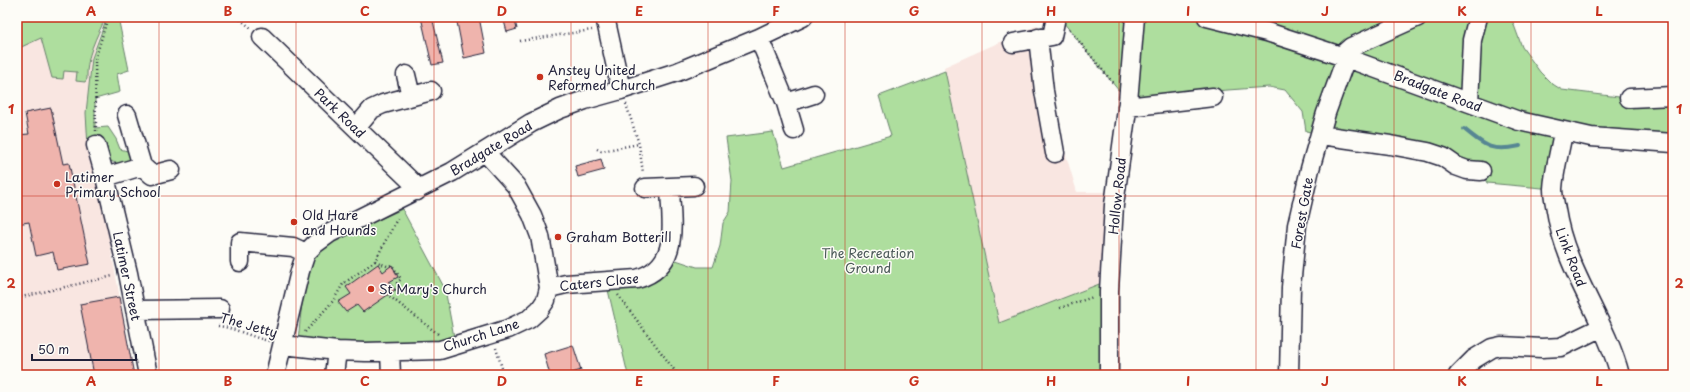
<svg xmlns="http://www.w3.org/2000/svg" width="1690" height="392" font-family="'Playpen Sans',sans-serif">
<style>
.built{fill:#f9e6e1}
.green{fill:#aede9e;stroke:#68806c}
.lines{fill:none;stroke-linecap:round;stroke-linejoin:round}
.stream{stroke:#568693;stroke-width:4}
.building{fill:#efb4ad;stroke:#22223b}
.minor-casing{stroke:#22223b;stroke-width:21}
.path{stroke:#22223b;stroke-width:2.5;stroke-dasharray:1 3;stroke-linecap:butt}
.minor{stroke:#fdfcf7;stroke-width:18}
.grid{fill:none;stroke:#c8321e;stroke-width:1;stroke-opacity:0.55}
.poi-dot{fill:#c8321e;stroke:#fdfcf7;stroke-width:1.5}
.labels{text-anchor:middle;stroke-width:3;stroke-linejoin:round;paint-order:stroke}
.poi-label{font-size:13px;fill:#22223b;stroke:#fdfcf7;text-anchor:start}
.street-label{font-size:13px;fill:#22223b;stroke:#fdfcf7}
.park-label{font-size:13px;fill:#4c5a59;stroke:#fdfcf7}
.neatline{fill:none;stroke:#c8321e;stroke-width:1.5}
.grid-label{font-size:13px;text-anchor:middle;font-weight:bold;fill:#c8321e}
</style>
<rect width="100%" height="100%" fill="#fdfcf7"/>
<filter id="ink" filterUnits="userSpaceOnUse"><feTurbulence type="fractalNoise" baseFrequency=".025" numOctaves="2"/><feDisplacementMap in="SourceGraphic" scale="8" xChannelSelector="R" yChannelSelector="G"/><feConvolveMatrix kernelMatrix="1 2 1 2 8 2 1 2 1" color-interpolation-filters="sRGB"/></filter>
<g filter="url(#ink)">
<!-- built -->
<path class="built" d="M17 17H104L92 58 86 113 88 147 106 222 134 375H17Z
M1038 25 1054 115 1077 192H1111L1107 281 999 323 950 100 944 67Z"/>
<!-- green -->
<path class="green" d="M17 17H106C96 38 86 56 87 79L85 82 76 81 77 72 64 71 63 79 52 78 41 38 17 49Z
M107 17H120L119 22 129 70 117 74 120 92 95 99V128L108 127 116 139 120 149 131 152 132 161C113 168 103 157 88 147L86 113 92 58Z
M1059 17H1511L1522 47 1540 72 1551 83 1562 90 1619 97 1673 96V134L1563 132 1553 189 1487 183 1481 171 1306 131 1303 112 1285 90 1269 87 1214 91 1128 102Z
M945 71 999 323 1107 281 1106 375H628L608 290 647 276 656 270 676 260 697 267H713L720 246 723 223 730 212 732 181 726 138 773 132 784 167 891 136 879 96Z
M402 209 445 289 454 337 417 351 298 339C301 319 303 269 315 255 328 239 382 219 402 209Z"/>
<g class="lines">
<!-- stream -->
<path class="stream" d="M1464 129C1486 147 1492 152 1520 146"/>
</g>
<!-- building -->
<path class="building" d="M421 17H432L443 63 432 65Z
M456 17H479L486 53 464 58Z
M503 17H514L517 29 507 32Z
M51 108 63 164 69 163 90 264 57 270 53 252 36 256 29 222 17 224V135L29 134 25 113Z
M601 159 604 170 578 177 575 166Z
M378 264 383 272 392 265 398 277 389 282 395 290 363 312 357 305 346 312 338 302 351 294 346 287Z
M119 297 134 375H94L80 304Z
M573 345 581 370 566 375H550L544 354Z"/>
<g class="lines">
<defs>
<path id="minor" d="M605 17 621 90
M1207 17 1267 32 1341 56 1519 121 1591 137 1673 143
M262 37 413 183 417 191
M759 38 786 103 794 130
M1038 38 1044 91 1055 153
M1013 43 1052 36 1056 17
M1341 56 1351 47 1418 17
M406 75 411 96
M1629 98 1673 96
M786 103 814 94
M1469 103 1472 40 1478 17
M1127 107 1213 97
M127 115 142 166 152 175 171 170
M356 128 372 109 383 104 431 91
M1563 132C1560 151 1554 170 1553 189 1553 196 1555 204 1556 210 1565 270 1605 318 1620 375
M1321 135 1390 145 1428 152 1443 157 1456 166 1467 170 1481 171
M96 145 105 177
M142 166 105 177 128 273 148 375
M645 188 694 186
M240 262V242L293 247 306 253
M549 288 566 284 637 279C681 266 671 224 670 188
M135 310 220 309
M283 345 337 351 365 352 440 350 508 329 529 319 540 309 546 300 549 288 540 236 532 215 516 186 485 152
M390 352 391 375
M275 375 300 271 306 253 315 244 330 233 452 172 531 123 560 109 585 100 621 90 677 72 759 38 803 17
M334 375 337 351
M1109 375V291L1114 205 1128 102 1135 17
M1289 375 1291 287 1297 225 1310 169 1326 113 1346 58
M1458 375 1474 359 1492 348 1501 346 1542 348 1561 347 1602 327"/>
</defs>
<!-- minor casing -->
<use href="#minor" class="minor-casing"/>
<!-- path -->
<path class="path" d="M237 17 251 28
M1069 29 1114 84
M520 41 592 30
M626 104 639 144 643 173
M96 131 95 60 108 17
M597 149 601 151 639 144
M375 261 387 266 392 265 401 279 397 283 398 288 388 295 438 334
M618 295 678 375
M17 298 113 276
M1060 308 1093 297
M218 326C235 328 251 337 269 341
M305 332 333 301 343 284 375 261 398 217
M496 348 504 375"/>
<!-- minor -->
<use href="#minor" class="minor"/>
</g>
</g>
<!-- grid -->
<path class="grid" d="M159 17V375M296 17V375M434 17V375M571 17V375M708 17V375M845 17V375M982 17V375M1119 17V375M1256 17V375M1394 17V375M1531 17V375M17 196H1673"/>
<!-- markers -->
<g class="poi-dot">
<circle cx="540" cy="77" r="4"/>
<circle cx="57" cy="184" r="4"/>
<circle cx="294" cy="222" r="4"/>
<circle cx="558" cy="237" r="4"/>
<circle cx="371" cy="289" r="4"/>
</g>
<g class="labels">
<!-- poi labels -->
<g class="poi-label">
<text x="548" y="75">Anstey United<tspan x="548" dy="15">Reformed Church</tspan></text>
<text x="65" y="182">Latimer<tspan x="65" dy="15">Primary School</tspan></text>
<text x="302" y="220">Old Hare<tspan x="302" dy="15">and Hounds</tspan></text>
<text x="566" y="242">Graham Botterill</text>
<text x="379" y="294">St Mary's Church</text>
</g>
<!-- street labels -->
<g class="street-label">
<text transform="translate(1438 91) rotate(21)" y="5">Bradgate Road</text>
<text transform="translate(340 113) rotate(44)" y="5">Park Road</text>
<text transform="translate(491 148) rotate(-31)" y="5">Bradgate Road</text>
<text transform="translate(1117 196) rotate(-84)" y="5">Hollow Road</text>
<text transform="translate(1302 213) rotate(-80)" y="5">Forest Gate</text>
<text transform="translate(1571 257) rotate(69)" y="5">Link Road</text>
<text transform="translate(127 276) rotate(78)" y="5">Latimer Street</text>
<text transform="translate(599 282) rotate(-6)" y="5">Caters Close</text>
<text transform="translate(249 325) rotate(16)" y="5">The Jetty</text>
<text transform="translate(481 335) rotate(-18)" y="5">Church Lane</text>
</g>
<!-- park labels -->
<g class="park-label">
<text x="868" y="258">The Recreation<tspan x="868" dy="15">Ground</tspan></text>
</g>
</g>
<!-- margin -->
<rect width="1690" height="392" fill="none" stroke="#fdfcf7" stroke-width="44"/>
<!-- scale -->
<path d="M32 354v6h104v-6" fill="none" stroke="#22223b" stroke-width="2"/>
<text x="38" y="354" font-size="12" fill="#22223b" stroke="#fdfcf7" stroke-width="3" paint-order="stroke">50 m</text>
<rect x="22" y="22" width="1646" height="348" class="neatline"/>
<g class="grid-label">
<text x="91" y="16">A</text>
<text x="228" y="16">B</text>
<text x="365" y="16">C</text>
<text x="502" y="16">D</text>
<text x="639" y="16">E</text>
<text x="776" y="16">F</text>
<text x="914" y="16">G</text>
<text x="1051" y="16">H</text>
<text x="1188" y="16">I</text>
<text x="1325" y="16">J</text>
<text x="1462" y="16">K</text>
<text x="1599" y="16">L</text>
<text x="11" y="114">1</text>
<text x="1679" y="114">1</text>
<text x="11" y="288">2</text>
<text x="1679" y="288">2</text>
<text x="91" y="386">A</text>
<text x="228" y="386">B</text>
<text x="365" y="386">C</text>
<text x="502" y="386">D</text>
<text x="639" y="386">E</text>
<text x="776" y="386">F</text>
<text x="914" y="386">G</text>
<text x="1051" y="386">H</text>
<text x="1188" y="386">I</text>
<text x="1325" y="386">J</text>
<text x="1462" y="386">K</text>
<text x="1599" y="386">L</text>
</g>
</svg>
